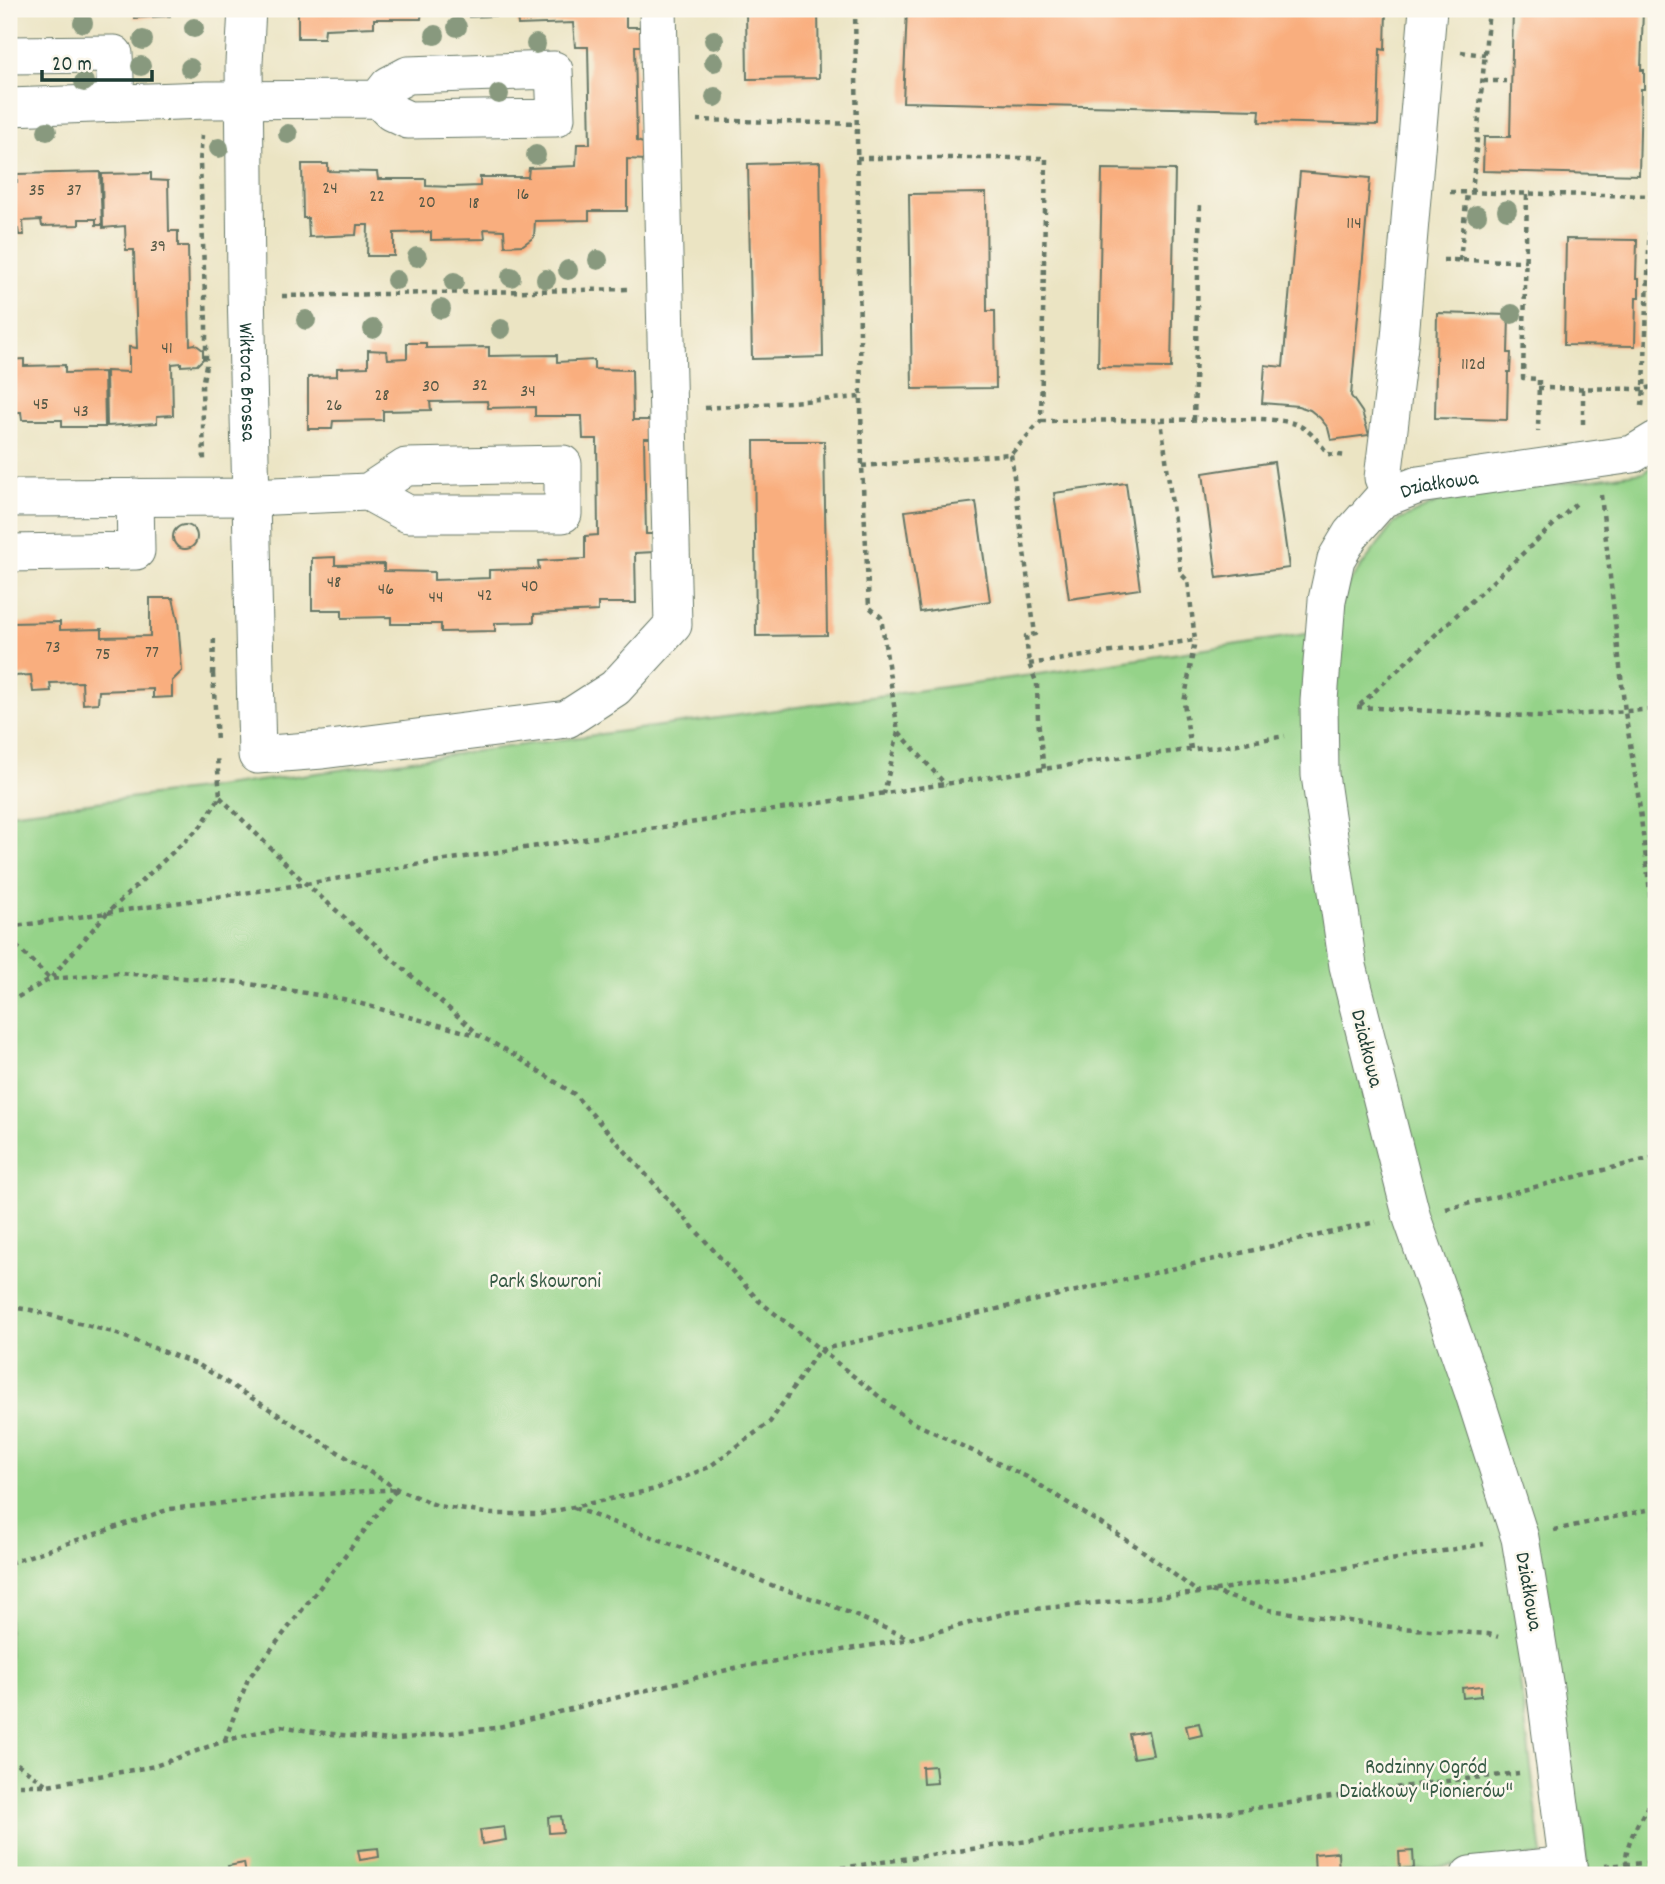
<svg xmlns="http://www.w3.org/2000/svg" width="1665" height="1884" font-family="Dekko,sans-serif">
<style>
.green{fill:#95d389;stroke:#5a885e;stroke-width:2}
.building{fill:#f9ae7e}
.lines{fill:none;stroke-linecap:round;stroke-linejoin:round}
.minor-casing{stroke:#676;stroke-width:39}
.path{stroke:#676;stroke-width:4.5;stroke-dasharray:5 5;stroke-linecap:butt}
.minor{stroke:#fff;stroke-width:37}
.tree{fill:#88997e}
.labels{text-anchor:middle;stroke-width:5;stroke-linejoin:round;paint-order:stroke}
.number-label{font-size:18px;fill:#565946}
.street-label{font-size:21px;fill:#1f3d34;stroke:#fbf7ec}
.park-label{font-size:21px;fill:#375b45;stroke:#fbf7ec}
</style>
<rect width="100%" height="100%" fill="#fbf7ec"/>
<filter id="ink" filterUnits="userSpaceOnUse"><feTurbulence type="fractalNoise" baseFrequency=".0143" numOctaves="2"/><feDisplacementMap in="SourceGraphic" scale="14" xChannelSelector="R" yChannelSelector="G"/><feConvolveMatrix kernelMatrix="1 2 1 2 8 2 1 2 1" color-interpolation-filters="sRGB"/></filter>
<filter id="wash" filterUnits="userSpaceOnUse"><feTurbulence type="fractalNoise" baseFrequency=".00686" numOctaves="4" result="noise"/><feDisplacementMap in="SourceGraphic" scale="28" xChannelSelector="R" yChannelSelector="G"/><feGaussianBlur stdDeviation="1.57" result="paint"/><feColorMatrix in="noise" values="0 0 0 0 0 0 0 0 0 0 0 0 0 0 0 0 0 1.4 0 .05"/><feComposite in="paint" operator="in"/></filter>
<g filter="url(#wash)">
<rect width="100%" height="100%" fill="#ebe4c3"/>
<!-- green -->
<path class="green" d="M1656 464V1875H1587L1583 1823 1573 1801 1553 1667 1519 1673 1542 1855 1371 1875H9V813L201 789 1046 673 1306 634 1336 619 1348 584 1395 522 1443 500 1643 472Z"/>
<g id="blocks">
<!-- building -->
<path class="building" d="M134 9H170V16L134 18Z
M298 9H422L421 19H374V27L325 29 324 38H298Z
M469 9H626V27H643V46H635L637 141 643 143 646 160 627 159V211H589V220L535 221 534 237 523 245 505 246 504 230 484 229 485 239 431 240V232L394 233V256H367L368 225H357L356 235 309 237 308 218H303L302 164H328V171L377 172 378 179H426V186L453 187 480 186V177H528L529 168 576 166 577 144H590L588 47H575L573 23 518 25 517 15 469 17Z
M746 9H818L819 78 747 79Z
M907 9H1386L1385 50 1380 49 1378 125 1259 122 1260 110 903 102Z
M1513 9H1643L1641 70H1644V89H1641L1639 175 1483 171 1484 137H1510Z
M820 162 823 357 752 359 748 164Z
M1102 169 1175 170 1171 368 1098 367Z
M100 172 102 225H96V219H79V225L42 226 41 220 23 221 24 235H19L18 229H9V182H17V174Z
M1300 172 1370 178 1351 396 1362 412 1369 435 1331 440 1328 428 1320 418 1310 410 1298 406 1262 403 1265 365 1283 367Z
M151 173V180L168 181 169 231H178V246H188L190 345 195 344 203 350V359L197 365 181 366V363L172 364 173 415 157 416V423L107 426 106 371 129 372V347L137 348 134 250H126L125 226 103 228 102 174Z
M986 193 987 311H995L996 388 912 389 909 194Z
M1566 239 1637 240 1636 279H1639V298H1636L1635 346 1564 345Z
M1437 313 1509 315 1508 353H1511L1510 372H1508L1507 420 1435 418Z
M407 343H426V348L489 347V356L557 355V362L594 360V369L632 370 633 420H652L651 438H644L646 534H653L655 552 635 553 636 603H598V611L534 614V622L495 623V631L441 632V624H391V617L342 618V610H312V558L335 557V565L384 564V571L434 572V580L489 578V570L539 569 538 561 585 559V536L598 535 597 439H583L582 416H535V407L488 408 487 401 430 402 431 410 383 411V420L333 421 332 429H308V377L337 376V368L368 367V350L387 351 388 359 407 358Z
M24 359V366L65 365V373L104 372 105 427H62V420H22L21 412H9V360Z
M754 441H824L827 635 756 636Z
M1274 462 1289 568 1217 578 1203 473Z
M1126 483 1140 589 1069 599 1054 493Z
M976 502 990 601 920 612 905 511Z
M173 537a12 12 0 1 1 24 0a12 12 0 1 1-24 0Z
M150 598H173L178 620 182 671 172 681V697L153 698V689L99 691 98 703 83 704 82 682 50 683 51 691 33 692 31 675 14 676 13 700H9V623L60 622V630L102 629V637L150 636Z
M1481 1686V1696L1463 1698 1462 1688Z
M1199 1723 1202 1735 1189 1738 1186 1726Z
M1148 1731 1153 1755 1133 1758 1129 1734Z
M935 1766 937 1783 923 1784 922 1767Z
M561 1816 563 1832 549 1833 548 1817Z
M504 1827 506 1840 482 1844 480 1830Z
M378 1848 379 1857 360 1860 358 1850Z
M1413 1851 1414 1868 1400 1869 1399 1852Z
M1338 1852 1339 1875H1315L1314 1854Z
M244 1863 246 1875H230L228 1866Z"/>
</g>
</g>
<g filter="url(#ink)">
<use href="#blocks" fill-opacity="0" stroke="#676" stroke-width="2"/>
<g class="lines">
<defs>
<g id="minor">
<path id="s1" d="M247 9 244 63 246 288 257 755 322 750 567 719 615 688 673 625 658 9"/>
<path d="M9 55 114 54 116 103"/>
<path d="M9 107 206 100 378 99 391 112 408 120 556 118 554 70 408 75 389 85 378 99"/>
<path d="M1391 493 1383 478 1400 338 1428 9"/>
<path d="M9 498 250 497 368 492 406 467 563 464V514H408L368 492"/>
<path d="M9 553 136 551 135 497"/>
<path d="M1470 1875 1568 1865"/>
<path id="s2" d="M1569 1875 1545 1688 1520 1538 1474 1394 1412 1218 1348 966 1320 775 1319 700 1327 600 1336 559 1351 534 1382 499 1418 485 1633 454 1656 440"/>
</g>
</defs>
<!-- minor casing -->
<use href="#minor" class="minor-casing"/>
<!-- path -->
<path class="path" d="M855 9 862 466 869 607 881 617 898 732 884 794
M1461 52 1485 55
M1483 81H1506
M697 120 857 124
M202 135 200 162 206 324V365L202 386 204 461
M857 158H1046L1041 421 1011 454
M1450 192 1652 196
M1472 193 1489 9
M1527 195 1523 378 1539 379 1538 431
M1443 260 1526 261
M1460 261 1467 193
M282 296 630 289
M1538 388 1644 389 1656 49
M1642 406 1644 389 1656 386
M705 408 861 397
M1194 420 1200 203
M1041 421 1260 419C1297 421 1305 423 1328 454L1348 456
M1583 424V388
M862 466 1011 454 1035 634 1026 636 1029 664 1037 684 1038 720 1044 769
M1601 495 1625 712 1638 794 1650 892 1651 947 1656 993
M1029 664 1195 640 1188 581 1181 574 1161 420
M213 674 214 634
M213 674 217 742
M1360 705 1579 501
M1357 707 1543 717 1656 709
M899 732 946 785
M1191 749 1184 703 1195 640
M220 797 306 884 477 1033
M9 927 306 884 433 862 1109 759 1232 745 1285 736
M9 939 50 979 106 914 201 826 220 797 217 757
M9 1002 50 979 119 973 237 982 343 999 480 1036 511 1053 574 1094 759 1301 910 1421 1027 1477 1136 1546 1199 1593
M1446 1209 1656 1157
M9 1307 31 1310 112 1332 199 1365 397 1489 438 1506 492 1514H541L656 1489 709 1467 770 1422 819 1350 1376 1222
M574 1508 701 1555 776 1587 826 1603 908 1638
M1554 1530 1656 1508
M9 1563 170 1509 268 1498 397 1489
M1211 1591 1270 1610 1399 1628 1488 1634 1498 1637
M225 1740 248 1679 397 1489
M9 1758 47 1785
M9 1785H48L155 1766 224 1741 281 1726 315 1732 389 1740 495 1728 739 1667 910 1639 1014 1611 1199 1593 1484 1544
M1605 1866 1656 1862
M792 1875 1429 1783 1519 1773
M1629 1875C1617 1849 1644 1815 1656 1792"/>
<!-- minor -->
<use href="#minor" class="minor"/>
</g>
<!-- trees -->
<g class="tree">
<circle cx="83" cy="23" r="10"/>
<circle cx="457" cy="27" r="10"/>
<circle cx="194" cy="28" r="10"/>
<circle cx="435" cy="35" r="10"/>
<circle cx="143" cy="40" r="10"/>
<circle cx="714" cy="40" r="10"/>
<circle cx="536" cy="44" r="10"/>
<circle cx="714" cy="62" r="10"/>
<circle cx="141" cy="66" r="10"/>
<circle cx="190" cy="68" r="10"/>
<circle cx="84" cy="82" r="10"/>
<circle cx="499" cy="94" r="10"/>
<circle cx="715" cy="97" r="10"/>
<circle cx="47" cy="131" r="10"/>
<circle cx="288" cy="134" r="10"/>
<circle cx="219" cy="148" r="10"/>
<circle cx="536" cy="155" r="10"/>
<circle cx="1507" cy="210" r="10"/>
<circle cx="1477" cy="215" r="10"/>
<circle cx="417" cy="257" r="10"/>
<circle cx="598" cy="260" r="10"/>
<circle cx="568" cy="270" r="10"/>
<circle cx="511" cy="277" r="10"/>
<circle cx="546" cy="279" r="10"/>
<circle cx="396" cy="280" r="10"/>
<circle cx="454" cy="282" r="10"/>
<circle cx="441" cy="309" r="10"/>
<circle cx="1512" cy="314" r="10"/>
<circle cx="306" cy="320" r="10"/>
<circle cx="373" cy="329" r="10"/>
<circle cx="501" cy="329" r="10"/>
</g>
</g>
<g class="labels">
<!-- number labels -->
<g class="number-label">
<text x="330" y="193">24</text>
<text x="37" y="195">35</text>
<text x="74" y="195">37</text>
<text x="523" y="199">16</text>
<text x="377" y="201">22</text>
<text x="427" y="207">20</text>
<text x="474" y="208">18</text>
<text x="1354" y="228">114</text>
<text x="158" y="251">39</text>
<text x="167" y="353">41</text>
<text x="1473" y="369">112d</text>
<text x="480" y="390">32</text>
<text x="431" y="391">30</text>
<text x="528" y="396">34</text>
<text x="382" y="400">28</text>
<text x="41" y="409">45</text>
<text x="334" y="410">26</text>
<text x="81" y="416">43</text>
<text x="334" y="587">48</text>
<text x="530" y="591">40</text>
<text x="386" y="594">46</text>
<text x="485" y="600">42</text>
<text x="436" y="602">44</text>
<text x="53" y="652">73</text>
<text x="152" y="657">77</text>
<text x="103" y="659">75</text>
</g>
<!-- street labels -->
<g class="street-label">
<text dy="7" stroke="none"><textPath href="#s1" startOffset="373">Wiktora Brossa</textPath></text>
<text dy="7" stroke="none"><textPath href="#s2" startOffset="1484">Działkowa</textPath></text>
<text transform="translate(1368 1048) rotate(76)" y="7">Działkowa</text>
<text transform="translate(1530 1591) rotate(80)" y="7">Działkowa</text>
</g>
<!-- park labels -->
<g class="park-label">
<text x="545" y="1287">Park Skowroni</text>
<text x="1426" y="1773">Rodzinny Ogród<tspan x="1426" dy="24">Działkowy "Pionierów"</tspan></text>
</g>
</g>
<!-- margin -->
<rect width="1665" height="1884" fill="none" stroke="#fbf7ec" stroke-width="35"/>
<!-- scale -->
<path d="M42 70v10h110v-10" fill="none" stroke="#1f3d34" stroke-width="3.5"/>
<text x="52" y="70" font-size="21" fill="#1f3d34" stroke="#fbf7ec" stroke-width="5" paint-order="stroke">20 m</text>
</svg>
